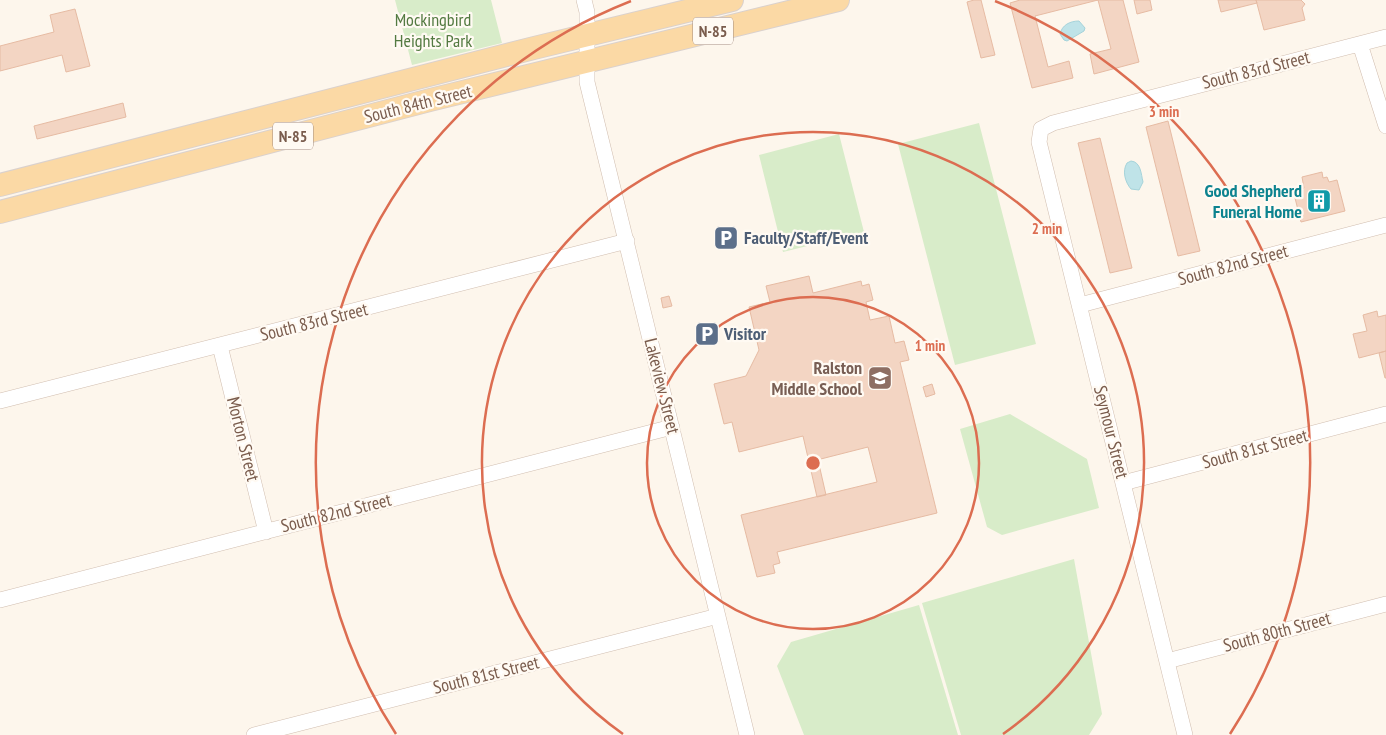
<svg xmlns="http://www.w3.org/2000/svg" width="1386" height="735" font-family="'PT Sans Narrow',sans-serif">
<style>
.green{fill:#d8ecc9}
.water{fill:#bfe3e8;stroke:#a5d3da}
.building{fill:#f3d5c3;stroke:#e6bba3}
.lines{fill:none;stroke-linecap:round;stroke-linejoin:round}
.minor-casing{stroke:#d1beb0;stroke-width:16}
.primary-casing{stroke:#dad1cd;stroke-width:24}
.minor{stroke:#fff;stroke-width:15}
.primary{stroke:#fbd9a5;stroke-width:22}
.ring{fill:none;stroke:#dc6d51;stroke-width:2.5}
.labels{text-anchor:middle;stroke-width:4.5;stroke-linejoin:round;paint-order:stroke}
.shield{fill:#fffaf3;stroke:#a28b7f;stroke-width:1}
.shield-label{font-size:16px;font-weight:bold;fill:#7a5c4d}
.park-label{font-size:18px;fill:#537a41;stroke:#fffaf3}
.street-label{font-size:18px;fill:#7a5c4d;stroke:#fffaf3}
.culture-label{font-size:18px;font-weight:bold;fill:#0d838f;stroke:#fffaf3;text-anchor:end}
.service-label{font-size:18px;font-weight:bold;fill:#4e5e75;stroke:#fffaf3;text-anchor:start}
.education-label{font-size:18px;font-weight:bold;fill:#785e54;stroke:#fffaf3;text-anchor:end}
.centre{fill:#dc6d51;stroke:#fffaf3;stroke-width:2.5}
.ring-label{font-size:15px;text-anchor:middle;font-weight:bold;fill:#dc6d51;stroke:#fffaf3;stroke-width:4.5;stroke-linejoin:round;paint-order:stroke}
</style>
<rect width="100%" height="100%" fill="#fdf6ec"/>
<!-- green -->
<path class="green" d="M395 0H491L502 43 412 65Z
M979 123 1036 344 955 365 898 144Z
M839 134 864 232 783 252 759 155Z
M1010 414 1087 459 1099 508 1002 535 987 527 960 429Z
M1074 559 1102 714 1089 735H961L922 603Z
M919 605 958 735H804L777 666 791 642Z"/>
<!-- water -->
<path class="water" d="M1079 21 1085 28 1084 31 1067 41 1064 40 1060 34C1062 25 1070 21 1079 21Z
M1131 161C1141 162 1141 174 1143 182L1139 190 1131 189C1125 182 1122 171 1127 163Z"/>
<!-- building -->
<path class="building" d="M974 0H981L995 55 981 58 967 2Z
M1020 0H1098L1035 16 1048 67 1069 61 1073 78 1032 88 1010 3Z
M1098 0H1123L1139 62 1094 74 1090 54 1111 49Z
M1134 0H1150L1152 10 1137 14Z
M1218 0H1256L1257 3 1221 12Z
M1256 0H1301L1305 4 1302 8 1305 20 1264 30Z
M75 9 90 66 66 72 62 55 0 71V46L54 32 50 15Z
M123 103 126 117 37 139 34 126Z
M1168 121 1200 251 1178 256 1146 127Z
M1100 138 1132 268 1110 273 1078 143Z
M1322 172 1323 178 1327 177 1329 182 1337 180 1345 211 1301 222 1293 190 1304 188 1302 177Z
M809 276 813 293 861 281 862 286 869 284 873 300 866 302 870 320 889 316 895 343 904 341 909 360 900 362 937 513 777 552 780 563 773 565 775 573 757 577 741 515 877 482 868 447 809 462 803 436 739 452 732 422 724 424 714 384 746 376 759 350 749 307 770 302 766 286Z
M669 296 672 306 663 308 661 298Z
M1377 311 1378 317 1386 315V351L1359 358 1353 334 1367 331 1363 315Z
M1386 351V378H1385L1379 353Z
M932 384 935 394 926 397 923 387Z
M818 460 826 495 817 497 809 462Z"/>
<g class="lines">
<defs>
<path id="minor" d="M584 0 587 12V82L747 735
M1360 44 1386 126
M1080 305 1386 225
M220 346 266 532
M0 401 627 241
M1123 483 1386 414
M0 600 672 427
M1167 661 1386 604
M254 735 718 616
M1185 735 1039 142 1041 129 1053 123 1386 37"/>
<path id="primary" d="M0 185 534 48 732 0
M0 212 430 100 838 0"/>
</defs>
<!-- minor casing -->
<use href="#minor" class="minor-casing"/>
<!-- primary casing -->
<use href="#primary" class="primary-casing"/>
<!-- minor -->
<use href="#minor" class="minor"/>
<!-- primary -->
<use href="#primary" class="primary"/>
</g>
<!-- distance rings -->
<g class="ring">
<circle cx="813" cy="463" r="166"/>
<path d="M623 734A331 331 0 1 1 1003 734"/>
<path d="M396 734A497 497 0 0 1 631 1M995 1A497 497 0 0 1 1230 734"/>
</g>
<!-- icons -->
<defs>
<symbol id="building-square" viewBox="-11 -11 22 22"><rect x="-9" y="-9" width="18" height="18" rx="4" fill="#0f9aa8" stroke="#fffaf3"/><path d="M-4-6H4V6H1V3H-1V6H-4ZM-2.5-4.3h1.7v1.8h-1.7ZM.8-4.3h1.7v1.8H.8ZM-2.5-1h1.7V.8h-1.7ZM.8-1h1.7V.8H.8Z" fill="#fff"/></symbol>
<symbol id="parking-square" viewBox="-11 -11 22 22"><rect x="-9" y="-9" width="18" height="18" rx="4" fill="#5c6f8a" stroke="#fffaf3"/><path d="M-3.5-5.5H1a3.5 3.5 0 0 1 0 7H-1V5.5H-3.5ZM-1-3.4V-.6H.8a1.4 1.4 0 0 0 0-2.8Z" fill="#fff"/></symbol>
<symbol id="school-square" viewBox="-11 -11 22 22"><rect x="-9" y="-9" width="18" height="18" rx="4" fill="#8d6e63" stroke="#fffaf3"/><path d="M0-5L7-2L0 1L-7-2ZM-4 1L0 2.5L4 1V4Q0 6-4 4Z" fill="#fff"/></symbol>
</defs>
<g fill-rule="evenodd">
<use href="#building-square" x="1305" y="187" width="28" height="28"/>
<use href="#parking-square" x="712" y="224" width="28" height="28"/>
<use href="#parking-square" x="693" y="320" width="28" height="28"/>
<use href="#school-square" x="866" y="364" width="28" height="28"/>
</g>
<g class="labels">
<!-- shield labels -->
<g class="shield">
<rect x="693" y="17.5" width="40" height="27" rx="4"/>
<rect x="273" y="122.5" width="40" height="27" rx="4"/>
</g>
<g class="shield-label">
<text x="713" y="37">N-85</text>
<text x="293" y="142">N-85</text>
</g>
<!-- park labels -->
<g class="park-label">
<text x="433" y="26">Mockingbird<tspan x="433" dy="21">Heights Park</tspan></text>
</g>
<!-- street labels -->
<g class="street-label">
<text transform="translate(1256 70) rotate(-14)" y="6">South 83rd Street</text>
<text transform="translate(418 104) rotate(-14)" y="6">South 84th Street</text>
<text transform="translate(1233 265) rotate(-15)" y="6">South 82nd Street</text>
<text transform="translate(314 322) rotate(-14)" y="6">South 83rd Street</text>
<text transform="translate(662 386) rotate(76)" y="6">Lakeview Street</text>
<text transform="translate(1111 432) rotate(76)" y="6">Seymour Street</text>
<text transform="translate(243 439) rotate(76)" y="6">Morton Street</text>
<text transform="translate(1255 449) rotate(-15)" y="6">South 81st Street</text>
<text transform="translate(336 513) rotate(-14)" y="6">South 82nd Street</text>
<text transform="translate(1277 632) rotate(-15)" y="6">South 80th Street</text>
<text transform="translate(486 675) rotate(-14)" y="6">South 81st Street</text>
</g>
<!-- culture labels -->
<g class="culture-label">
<text x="1302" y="197">Good Shepherd<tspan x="1302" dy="21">Funeral Home</tspan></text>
</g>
<!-- service labels -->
<g class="service-label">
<text x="744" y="244">Faculty/Staff/Event</text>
<text x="724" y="340">Visitor</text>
</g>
<!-- education labels -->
<g class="education-label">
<text x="862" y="374">Ralston<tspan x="862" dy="21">Middle School</tspan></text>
</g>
</g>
<circle cx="813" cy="463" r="8" class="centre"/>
<g class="ring-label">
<text x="1164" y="117">3 min</text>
<text x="1047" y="234">2 min</text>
<text x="930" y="351">1 min</text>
</g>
</svg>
